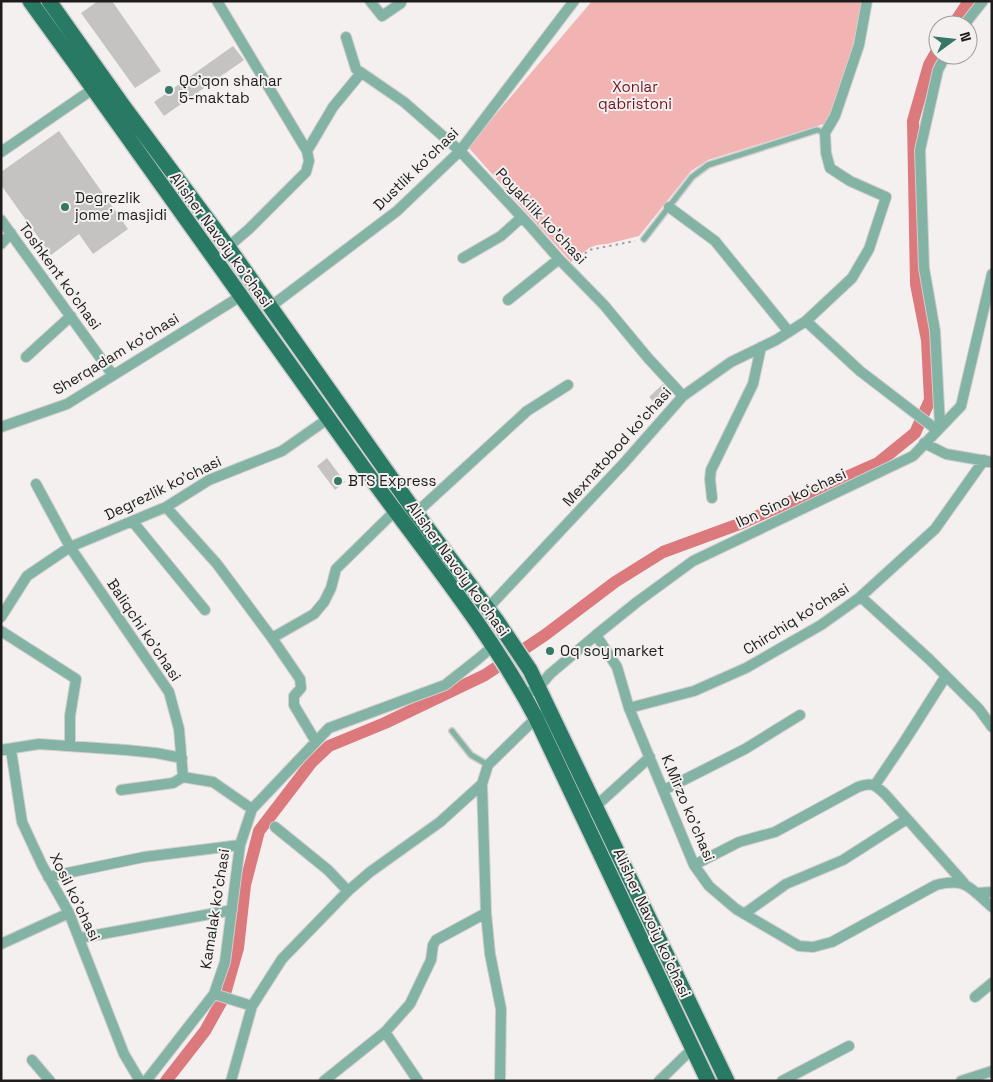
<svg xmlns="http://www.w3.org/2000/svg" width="993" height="1082" font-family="'Space Grotesk',sans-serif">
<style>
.green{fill:#f2b3b3}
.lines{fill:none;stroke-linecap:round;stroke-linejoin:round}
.canal{stroke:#dc797c;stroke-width:12}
.building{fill:#c5c2c2}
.service-casing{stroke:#d2cece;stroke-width:8}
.minor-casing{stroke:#d2cece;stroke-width:12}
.primary-casing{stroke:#d2cece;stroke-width:18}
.path{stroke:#a4a1a1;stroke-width:2;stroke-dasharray:2.5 4;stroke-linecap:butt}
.service{stroke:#83b3a4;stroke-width:5}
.minor{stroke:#83b3a4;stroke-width:10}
.primary{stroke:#297a65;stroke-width:15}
.poi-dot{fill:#377765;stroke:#f4f0f0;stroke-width:2}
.labels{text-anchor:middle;stroke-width:4;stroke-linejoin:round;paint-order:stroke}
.poi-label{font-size:15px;fill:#1e1c1c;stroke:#f4f0f0;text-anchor:start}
.park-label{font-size:15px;fill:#701622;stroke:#f4f0f0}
.street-label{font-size:15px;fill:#1e1c1c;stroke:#f4f0f0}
</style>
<rect width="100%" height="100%" fill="#f4f0f0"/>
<!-- green -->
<path class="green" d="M592 1H866L851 65 827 123 708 160 691 171 639 236 607 244 597 245 589 248 571 262 468 147Z"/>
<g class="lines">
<!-- canal -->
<path class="canal" d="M953 25 969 1
M166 1081 205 1031 224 997 238 948 245 885 259 831 311 763 329 746 385 723 485 675 545 635 615 582 663 552 742 523 878 463 915 433 930 400 927 340 916 284 913 121 929 65 938 49"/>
</g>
<!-- building -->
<path class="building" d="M98 1H112L161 71 135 88 81 13Z
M233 46 244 60 164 116 154 102Z
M59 131 128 229 93 254 79 234 51 255 1 185V172Z
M663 384 672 395 659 407 649 397Z
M327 458 345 482 335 490 317 466Z"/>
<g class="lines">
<defs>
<path id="service" d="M644 239 692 177 708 165 817 130 825 133
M452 731 471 755 488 765"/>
<path id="minor" d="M217 1 307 151 309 161 306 172 249 229 228 247
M370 1 382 16 401 3
M964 25 983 1
M346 37 356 69 404 102 460 151 531 227 559 259 604 305 648 358 683 396
M307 151 333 107 361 73
M1 152 93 89
M669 207 715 241 789 332
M1 220 112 374
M1 244 11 233
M463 258 501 236 522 217
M508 300 559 259
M270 307 397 211 460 151 574 1
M806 321 860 371 937 430
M26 357 71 316
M940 426 935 331 924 268 920 150 938 70 946 55
M1 427 67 404 241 296
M924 443 946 454 992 462
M36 484 70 547 169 692 179 729 183 777 213 782 252 809
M712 498 710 479 711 470 753 384 761 347
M166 507 217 564 272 638
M416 513 527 411 568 385
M133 522 205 610
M861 597 929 659 979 709 992 727
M488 608 624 463 683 396 731 362 776 340 806 321 852 278 869 249 886 197 850 181 830 168 826 153 825 133 835 116 859 45 867 1
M1 617 27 576 70 547 166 507 209 480 282 451 329 418
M1 631 76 679 70 716V746
M596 635 617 667 629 708 694 865 709 886 736 909 799 946 813 947 832 942 936 885C966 877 970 888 992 907
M524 695 539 687 550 674 596 635 637 602 693 561 913 456 961 406 992 274
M629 708 694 691 746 668 821 625 859 598 935 529 984 460
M316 742 294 705V696L301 688 300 679 272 638 314 614 324 602 331 588 336 569 395 511
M1 750 39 744 126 750 156 753 182 758
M11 750 22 822 42 865 69 913 124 1054 140 1081
M482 784 486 913 490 954 501 1009 500 1081
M875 785 904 742 946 676
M121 790 173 783 183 777
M664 790 745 749 800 715
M596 806 650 757
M275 827 328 870 348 891
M694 865 739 842 775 832 858 787C872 782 874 784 885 794L964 883
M48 877 144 857 240 845
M976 893 992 892
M744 914 786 884 843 860 907 819
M80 938 232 910
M1 944 69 913
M214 994 252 1006
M975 997 992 983
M385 1032 418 1081
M32 1060 50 1081
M146 1081 214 994 225 962 240 845 252 809 329 728 445 685 478 659 493 646
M231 1081 252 1006 282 959 348 891 370 872 440 822 482 784 488 765 536 718 550 710
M324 1081 385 1032 410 1004 431 960 433 945 436 940 486 913
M659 1081 693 1048
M782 1081 849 1046
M961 1081 992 1071"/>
<path id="primary" d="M30 1C142 156 253 312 363 467 422 549 489 629 536 718L708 1081
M49 1 124 107 228 247 416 513 497 621 530 670 727 1081"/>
</defs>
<!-- service casing -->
<use href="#service" class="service-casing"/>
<!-- minor casing -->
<use href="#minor" class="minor-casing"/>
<!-- primary casing -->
<use href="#primary" class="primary-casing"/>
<!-- path -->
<path class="path" d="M575 262 589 250 635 241"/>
<!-- service -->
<use href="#service" class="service"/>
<!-- minor -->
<use href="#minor" class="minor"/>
<!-- primary -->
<use href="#primary" class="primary"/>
</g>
<!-- markers -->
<g class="poi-dot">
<circle cx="169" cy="90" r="5"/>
<circle cx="65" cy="207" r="5"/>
<circle cx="338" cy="481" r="5"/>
<circle cx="550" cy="651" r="5"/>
</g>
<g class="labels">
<!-- poi labels -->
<g class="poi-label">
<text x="179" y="86">Qo'qon shahar<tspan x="179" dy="17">5-maktab</tspan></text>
<text x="75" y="203">Degrezlik<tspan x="75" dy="17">jome' masjidi</tspan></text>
<text x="348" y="486">BTS Express</text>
<text x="560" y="656">Oq soy market</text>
</g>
<!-- park labels -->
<g class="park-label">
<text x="635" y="92">Xonlar<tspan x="635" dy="17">qabristoni</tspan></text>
</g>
<!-- street labels -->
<g class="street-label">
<text transform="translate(416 169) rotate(-44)" y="5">Dustlik ko'chasi</text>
<text transform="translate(541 216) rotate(47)" y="5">Poyakilik ko'chasi</text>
<text transform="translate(221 240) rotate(54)" y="5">Alisher Navoiy ko'chasi</text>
<text transform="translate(60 276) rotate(54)" y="5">Toshkent ko'chasi</text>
<text transform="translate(116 354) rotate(-31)" y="5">Sherqadam ko'chasi</text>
<text transform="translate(617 447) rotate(-48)" y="5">Mexnatobod ko'chasi</text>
<text transform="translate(163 488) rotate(-26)" y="5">Degrezlik ko'chasi</text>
<text transform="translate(791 498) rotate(-25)" y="5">Ibn Sino ko‘chasi</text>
<text transform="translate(458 569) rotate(54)" y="5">Alisher Navoiy ko'chasi</text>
<text transform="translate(796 619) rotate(-32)" y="5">Chirchiq ko’chasi</text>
<text transform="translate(144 630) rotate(56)" y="5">Baliqchi ko'chasi</text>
<text transform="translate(688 808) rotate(67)" y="5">K.Mirzo ko'chasi</text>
<text transform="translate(75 897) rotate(64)" y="5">Xosil ko'chasi</text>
<text transform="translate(215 909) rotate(-81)" y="5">Kamalak ko'chasi</text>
<text transform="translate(652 923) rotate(65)" y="5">Alisher Navoiy ko'chasi</text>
</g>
</g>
<!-- border -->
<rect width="993" height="1082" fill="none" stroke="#1e1c1c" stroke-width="5"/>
<!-- north arrow -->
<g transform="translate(953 40) rotate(75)"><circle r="24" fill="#f4f0f0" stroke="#9e9b9b"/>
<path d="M0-4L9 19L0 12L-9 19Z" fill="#377765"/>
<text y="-8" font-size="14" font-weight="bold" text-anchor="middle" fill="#1e1c1c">N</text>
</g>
</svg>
